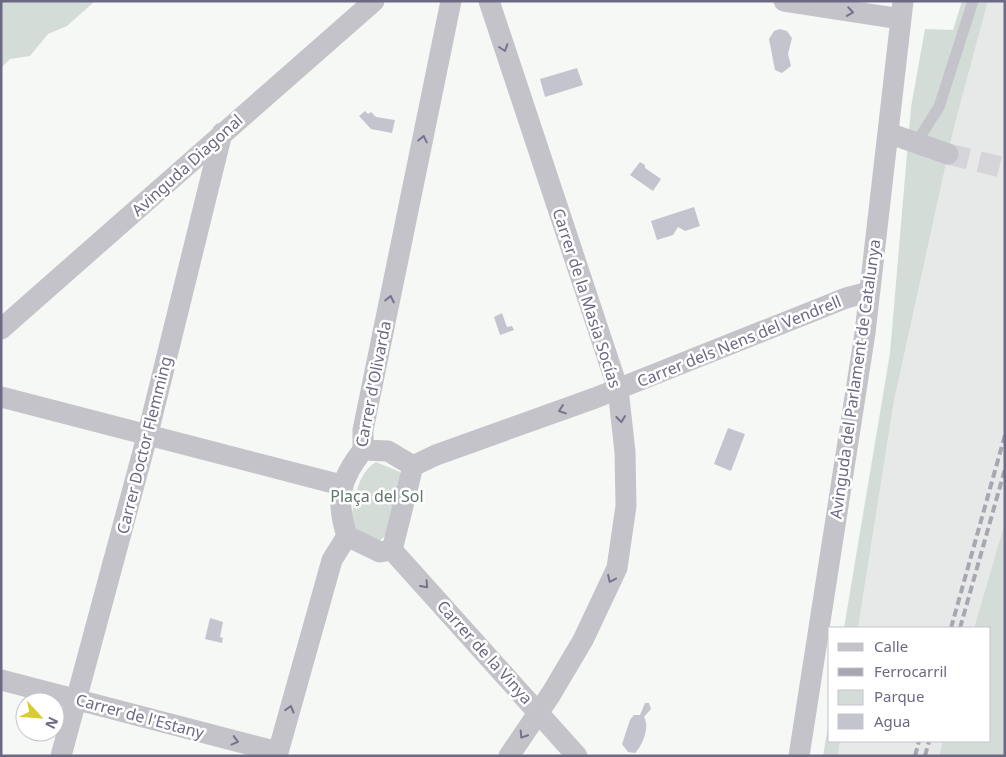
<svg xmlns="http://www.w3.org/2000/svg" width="1006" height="757" font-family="'Noto Sans',sans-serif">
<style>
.built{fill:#e7e8e8}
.green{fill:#d4dcd7}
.water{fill:#c4c4cf}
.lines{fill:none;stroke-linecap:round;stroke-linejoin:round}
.minor-tunnel{stroke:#d4d4d9;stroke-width:21;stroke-dasharray:21 11;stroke-linecap:butt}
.service{stroke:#c4c3ca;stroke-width:11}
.minor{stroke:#c4c3ca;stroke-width:21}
.rail{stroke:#a8a6b0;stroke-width:4;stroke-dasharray:8 4;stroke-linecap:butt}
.oneway{stroke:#75728b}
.labels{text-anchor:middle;stroke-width:5;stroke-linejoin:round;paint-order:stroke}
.street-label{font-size:16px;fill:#6c6984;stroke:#fff}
.park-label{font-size:16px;fill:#63776c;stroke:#fff}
</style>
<rect width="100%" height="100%" fill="#f6f8f5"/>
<!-- built -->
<path class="built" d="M988 1H1005V522L974 628H858L894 401 954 127Z
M840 741H943L939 756H838Z"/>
<!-- green -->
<path class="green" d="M1 1H95L67 26 48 34 30 56 10 59 1 68Z
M962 1H988L954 127 894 401 858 628H844L890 353 911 107 925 29 953 30Z
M376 462 400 472 403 480 389 533 378 542 350 525C354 503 356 474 376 462Z
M1005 522V756H939L943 741H990V628H974Z
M830 715V741H840L838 756H823Z"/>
<!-- water -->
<path class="water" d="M780 29 787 31 792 38 788 54 791 66 782 73 775 70 769 39 774 31Z
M577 68 583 85 545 97 540 79Z
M365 111 368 114 371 112 376 117 395 120 392 133 371 129 359 116Z
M640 162 645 165V168L661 179 653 191 630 175Z
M694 207 700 226 685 231 678 227 673 235 657 240 651 221Z
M502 313 507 327 512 326 514 330 500 335 494 317Z
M728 428 745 434 731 471 714 464Z
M210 618 223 622 220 637 223 638 222 643 205 639Z
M645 703H649L651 709 644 717C650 726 643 745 635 753L628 752 622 744 630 720 634 715H640Z"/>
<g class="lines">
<!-- minor-tunnel -->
<path class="minor-tunnel" d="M948 154 1005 168"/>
<!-- service -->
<path class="service" d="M916 143 939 107 973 1"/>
<!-- minor -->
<path class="minor" d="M489 1 618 389 625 452 626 506 617 568 583 640 551 694 509 756
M784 1 901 19
M888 133 948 154
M1 329 374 1
M1 397 341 485
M413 466 436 455 595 398 846 298 869 292
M347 536C335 499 340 479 363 450V430L451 1
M347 536 380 552 392 550 413 466 388 451 363 450
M392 550 577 756
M1 680 278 752
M61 756 148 433 222 133
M277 756 332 560 347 536
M799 756 865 333 903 1"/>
<!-- rail -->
<path class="rail" d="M951 628 1005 435
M960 628 1005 469
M915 756 919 741
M925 756 929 741"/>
</g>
<!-- one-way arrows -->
<defs><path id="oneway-chevron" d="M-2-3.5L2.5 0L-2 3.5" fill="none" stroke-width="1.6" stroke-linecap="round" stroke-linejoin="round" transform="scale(1.25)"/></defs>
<g class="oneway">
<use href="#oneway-chevron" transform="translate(850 12) rotate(9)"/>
<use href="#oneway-chevron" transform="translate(504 48) rotate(72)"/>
<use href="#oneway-chevron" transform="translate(423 139) rotate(-78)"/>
<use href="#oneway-chevron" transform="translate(390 299) rotate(-78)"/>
<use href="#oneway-chevron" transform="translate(562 410) rotate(161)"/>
<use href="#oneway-chevron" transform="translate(621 419) rotate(83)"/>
<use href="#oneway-chevron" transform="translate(611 579) rotate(115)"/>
<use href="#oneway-chevron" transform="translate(425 585) rotate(48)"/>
<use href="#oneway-chevron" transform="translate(290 709) rotate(-74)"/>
<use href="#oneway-chevron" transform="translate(523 735) rotate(123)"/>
<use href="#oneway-chevron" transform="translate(235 741) rotate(15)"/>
</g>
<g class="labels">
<!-- street labels -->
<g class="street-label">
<text transform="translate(187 165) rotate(-42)" y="6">Avinguda Diagonal</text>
<text transform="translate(587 298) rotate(72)" y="6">Carrer de la Masia Socías</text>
<text transform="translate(739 341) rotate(-22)" y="6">Carrer dels Nens del Vendrell</text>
<text transform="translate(855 379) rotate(-82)" y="6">Avinguda del Parlament de Catalunya</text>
<text transform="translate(373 384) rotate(-79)" y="6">Carrer d'Olivarda</text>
<text transform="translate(144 445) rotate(-76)" y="6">Carrer Doctor Flemming</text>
<text transform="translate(485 652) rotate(48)" y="6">Carrer de la Vinya</text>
<text transform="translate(140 716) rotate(15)" y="6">Carrer de l'Estany</text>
</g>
<!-- park labels -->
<g class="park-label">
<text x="377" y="502">Plaça del Sol</text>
</g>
</g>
<!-- border -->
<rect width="1006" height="757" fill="none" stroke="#6c6984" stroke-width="5"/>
<!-- legend -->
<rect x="828" y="627" width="162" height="115" fill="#ffffff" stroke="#c4c3ce"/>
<rect x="838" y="643" width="25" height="8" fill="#c4c3ca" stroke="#c4c3ce"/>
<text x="874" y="652" font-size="15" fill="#6c6984">Calle</text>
<rect x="838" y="668" width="25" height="8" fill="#a8a6b0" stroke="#c4c3ce"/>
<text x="874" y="677" font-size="15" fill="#6c6984">Ferrocarril</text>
<rect x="838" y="690" width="25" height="15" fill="#d4dcd7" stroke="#c4c3ce"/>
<text x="874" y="702" font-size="15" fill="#6c6984">Parque</text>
<rect x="838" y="714" width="25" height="15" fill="#c4c4cf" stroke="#c4c3ce"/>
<text x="874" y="727" font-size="15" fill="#6c6984">Agua</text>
<!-- north arrow -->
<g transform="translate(40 717) rotate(116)"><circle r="24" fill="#ffffff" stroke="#c4c3ce"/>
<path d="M0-4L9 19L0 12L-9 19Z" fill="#d8cb34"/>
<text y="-8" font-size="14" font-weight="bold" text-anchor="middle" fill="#6c6984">N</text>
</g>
</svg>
